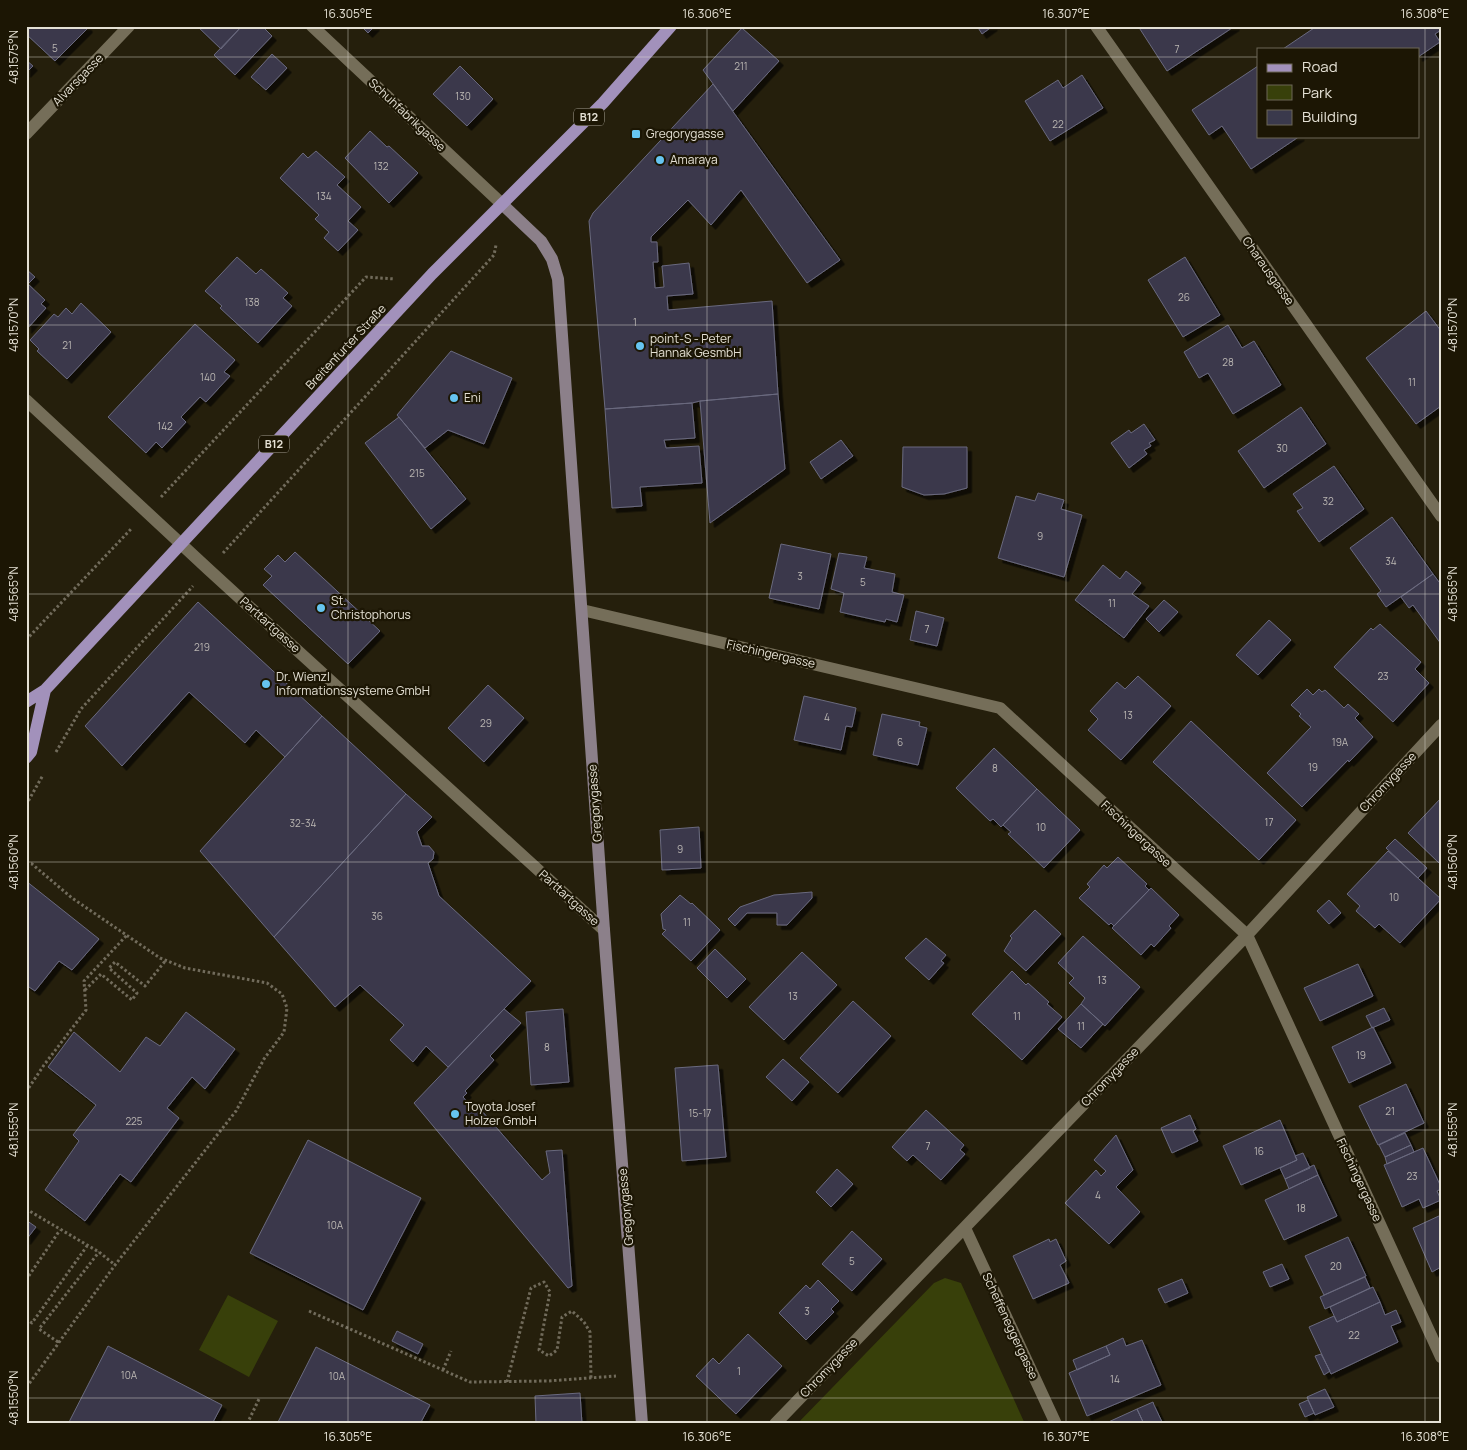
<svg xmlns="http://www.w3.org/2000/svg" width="1467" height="1450" font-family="Manrope,sans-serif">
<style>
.green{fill:#38400a}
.building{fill:#3a394c;stroke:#6a697e;filter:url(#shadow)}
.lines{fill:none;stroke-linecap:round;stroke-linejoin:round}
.path{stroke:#716b5b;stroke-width:3;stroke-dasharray:2.5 2.5;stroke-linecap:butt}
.street{stroke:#756e59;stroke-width:12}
.secondary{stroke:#8c808a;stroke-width:12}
.primary{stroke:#a291bb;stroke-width:12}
.ticks{fill:none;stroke:#e4e0d4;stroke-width:1;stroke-opacity:0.45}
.poi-dot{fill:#66c4ef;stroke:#1c1604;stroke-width:2}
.labels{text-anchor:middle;stroke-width:4.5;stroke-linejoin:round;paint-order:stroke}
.number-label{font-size:10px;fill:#bab6b2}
.shield{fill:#1c1604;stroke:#a8a396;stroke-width:1}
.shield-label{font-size:11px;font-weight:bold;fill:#e4e0d4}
.street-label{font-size:12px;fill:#e4e0d4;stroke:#1c1604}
.poi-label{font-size:12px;fill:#e4e0d4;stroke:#1c1604;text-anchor:start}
.neatline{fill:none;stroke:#e4e0d4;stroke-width:2}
.ticks-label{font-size:12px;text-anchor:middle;fill:#e4e0d4}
</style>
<defs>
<filter id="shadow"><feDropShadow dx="4.5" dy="4.5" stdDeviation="0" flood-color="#0009"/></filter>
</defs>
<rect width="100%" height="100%" fill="#251f0c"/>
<!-- green -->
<path class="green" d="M945 1278 961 1283 1025 1424H797L934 1283Z
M228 1295 278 1321 249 1377 199 1350Z"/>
<!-- building -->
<path class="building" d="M26 26H87L88 28 55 61 26 34Z
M197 26H242L221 49Z
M242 26H262L272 36 235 75 214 55Z
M361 26H375L368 33Z
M977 26H993L982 34Z
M1138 26H1235L1167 71Z
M1317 26H1441V30L1435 34 1440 42 1418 57V49H1283Z
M742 28 779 61 733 111 703 70Z
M272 54 287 68 266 90 251 77Z
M26 60 33 66 26 73Z
M460 66 493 99 467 126 433 94Z
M1258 66V136H1300L1251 169 1222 126 1209 135 1192 110Z
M1082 75 1103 108 1050 141 1025 101 1058 80 1063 88Z
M713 84 840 260 807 283 741 190 711 225 688 200 651 237V242H657L658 262H653L655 288 664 287 662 266 689 263 693 294 667 296 668 310 772 301 778 394 700 401 692 403 605 409 589 221 593 213Z
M370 131 387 147 389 146 418 173 389 203 345 158Z
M316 151 345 177 337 185 361 207 348 221 358 230 338 251 324 238 329 232 315 219 319 215 280 178 303 153 308 158Z
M237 257 256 274 261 269 288 293 283 298 292 306 258 343 220 308 222 306 205 291Z
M1185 257 1220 315 1183 337 1148 280Z
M26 269 35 277 28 284 45 300 41 304 46 308 27 329Z
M81 303 111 332 67 379 37 351 39 349 30 340 54 314 58 317 66 308 72 314Z
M1426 311 1441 331V406L1416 424 1366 358Z
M195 324 235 360 224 372 230 376 206 402 200 397 181 417 186 422 162 448 156 442 146 453 108 417Z
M1228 325 1242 348 1254 341 1281 385 1233 414 1208 373 1199 378 1184 352Z
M451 351 512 378 484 444 448 430 425 448 397 415Z
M778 394 785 469 710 523 700 401Z
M692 403 695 438 664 440 666 448 699 446 702 483 640 487 642 506 612 508 605 409Z
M1301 407 1326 444 1264 488 1238 451Z
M399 417 466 499 431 529 365 443Z
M1144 424 1155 440 1149 443 1151 446 1144 450 1147 454 1129 468 1111 443 1129 430 1131 433Z
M841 440 853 456 821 479 810 462Z
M903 447H967V488L944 494 924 495 902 487Z
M1334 466 1364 509 1319 542 1297 511 1303 508 1293 494Z
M1038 493 1064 500 1061 509 1082 515 1064 577 998 558 1016 496 1035 501Z
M1392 517 1433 574 1386 607 1377 594 1381 591 1350 548Z
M781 544 831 554 819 609 769 598Z
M295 552 380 631 348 664 263 585 272 576 264 569 278 555 285 562Z
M839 553 867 557 864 568 895 574 892 592 904 595 897 622 886 619 885 622 840 612 844 593 831 589Z
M1103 565 1120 579 1126 571 1141 583 1132 594 1149 606 1124 638 1075 600Z
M1433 574 1439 582 1441 581V644L1413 605 1409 608 1401 597Z
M1164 600 1178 612 1159 632 1146 619Z
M198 602 322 716 285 757 256 730 245 743 189 692 122 766 85 726Z
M916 611 944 618 937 646 910 640Z
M1269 620 1291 640 1258 675 1236 655Z
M1380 624 1421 662 1415 669 1429 683 1393 722 1334 667 1371 628 1373 630Z
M1138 676 1171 706 1121 760 1088 730 1098 719 1090 711 1117 682 1125 689Z
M488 685 524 718 484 762 448 728Z
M1307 689 1313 695 1319 689 1322 692 1325 690 1344 708 1348 704 1359 714 1355 718 1373 737 1349 762 1348 760 1302 807 1267 773 1311 727 1299 716 1301 714 1291 705Z
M804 696 856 708 852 727 846 726 841 750 794 740Z
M882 714 920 722 919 726 927 728 918 765 873 755Z
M322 716 406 794 274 937 200 851Z
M1191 721 1296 820 1259 860 1153 762Z
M994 748 1037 789 1001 827 993 819 990 821 956 788Z
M1037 789 1080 830 1044 868 1008 834 1011 832 1003 825Z
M406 794 432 817 417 832 422 846H429L434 852 433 859 428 863 439 896 531 981 448 1067 426 1046 413 1062 390 1040 404 1025 360 985 335 1007 274 937Z
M1441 798V861L1439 863 1408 833Z
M699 827 701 868 662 870 660 830Z
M1395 839 1427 868 1418 878 1386 848Z
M1388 851 1441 899 1400 943 1379 924 1375 928 1356 911 1360 906 1347 894Z
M1118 857 1147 884 1145 886 1149 890 1114 926 1111 923 1109 925 1079 898 1090 887 1087 884 1104 865 1107 868Z
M26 881 99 939 72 970 59 961 35 991 26 985Z
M1151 888 1179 915 1169 926 1171 928 1154 947 1151 944 1141 955 1112 928Z
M812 892V898L787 925H777V913H747L735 926 728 919 740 907 774 895Z
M680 895 691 904 692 903 720 930 691 961 662 934 666 930 663 929 661 914Z
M1329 900 1341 913 1329 924 1317 911Z
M1035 910 1061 934 1026 971 1004 951 1012 938 1010 936Z
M1083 936 1140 987 1105 1026 1081 1004 1085 998 1069 983 1074 978 1058 963Z
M926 938 946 955 941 961 944 963 929 980 905 958Z
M715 949 746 979 727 998 697 968Z
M802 952 837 985 784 1040 749 1007Z
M1358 964 1373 996 1320 1021 1304 988Z
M1012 971 1026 985 1028 983 1049 1002 1047 1004 1062 1017 1022 1060 972 1014Z
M853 1001 891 1036 838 1093 800 1058Z
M1081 1004 1103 1024 1081 1048 1058 1029Z
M1384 1008 1390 1020 1372 1028 1366 1016Z
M504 1009 521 1023 490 1056 494 1060 465 1091 467 1093 463 1097 471 1106 475 1103 542 1180 550 1173 546 1151 562 1150 572 1286 568 1288 414 1103Z
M563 1009 569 1082 531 1085 526 1012Z
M186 1012 235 1049 205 1089 192 1077 167 1108 179 1118 131 1182 120 1174 85 1221 45 1190 79 1141 73 1135 96 1105 48 1067 74 1032 120 1072 146 1037 160 1046Z
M1373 1027 1391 1063 1349 1083 1332 1047Z
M783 1059 809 1082 792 1101 766 1077Z
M718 1065 726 1157 682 1161 675 1068Z
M1406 1084 1424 1123 1378 1145 1359 1106Z
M926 1110 964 1145 960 1150 965 1154 941 1180 913 1155 907 1161 892 1147Z
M1190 1115 1196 1129 1193 1131 1198 1141 1172 1153 1161 1128Z
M1280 1120 1297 1160 1241 1185 1223 1146Z
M1405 1133 1411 1145 1385 1157 1379 1145Z
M1116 1135 1133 1170 1116 1187 1140 1212 1109 1244 1065 1203 1096 1170 1101 1176 1106 1171 1094 1160Z
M308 1140 421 1198 363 1310 250 1253Z
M1411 1145 1414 1152 1387 1164 1385 1157Z
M1423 1148 1441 1187V1189L1437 1191 1441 1200 1423 1208 1419 1199 1402 1207 1384 1165Z
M1303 1153 1310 1168 1285 1179 1280 1168 1297 1160 1295 1156Z
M1314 1165 1318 1175 1289 1189 1285 1179Z
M837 1169 853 1184 831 1207 816 1192Z
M1318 1175 1337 1216 1284 1240 1265 1200Z
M1441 1215V1267L1432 1272 1413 1228Z
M26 1220 36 1227 26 1240Z
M852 1231 882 1259 852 1291 822 1264Z
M1348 1237 1366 1276 1324 1295 1305 1256Z
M1049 1239 1050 1242 1056 1239 1066 1261 1060 1265 1069 1283 1033 1299 1013 1256Z
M1282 1264 1289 1279 1270 1287 1263 1272Z
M1365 1277 1370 1288 1325 1309 1320 1297Z
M1182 1279 1188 1293 1165 1303 1158 1289Z
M818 1280 839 1301 831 1309 834 1312 806 1340 779 1313 806 1285 810 1289Z
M1373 1287 1380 1302 1337 1322 1330 1307Z
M1380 1302 1385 1315 1396 1310 1401 1322 1391 1326 1398 1342 1331 1374 1309 1327 1334 1316 1337 1322Z
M397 1331 423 1344 418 1354 392 1341Z
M748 1334 782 1366 736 1414 696 1376 713 1358 719 1364Z
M1123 1338 1126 1346 1142 1340 1161 1385 1087 1416 1069 1373 1110 1355 1106 1346Z
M108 1346 222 1405 212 1424H68Z
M1106 1346 1110 1355 1077 1370 1073 1360Z
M316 1347 430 1405 420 1424H277Z
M1321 1354 1330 1371 1324 1375 1315 1356Z
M1325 1389 1334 1407 1315 1415 1307 1397Z
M580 1393 582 1424H536L535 1396Z
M1308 1400 1314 1413 1305 1417 1299 1404Z
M1153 1402 1154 1405 1163 1424H1144L1137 1409Z
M1137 1409 1144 1424H1104Z"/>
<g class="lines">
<!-- path -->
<path class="path" d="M161 497 366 277 395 279
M223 553 494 255 496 245
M26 640 131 529
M56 752 81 709 193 586
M26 805 43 775
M26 863 32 864 72 898 160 958 185 968 267 983 282 994 287 1008 284 1032 264 1059 236 1111 115 1265 26 1388
M85 990 101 974 132 1000 137 993 109 968 115 962 145 986 166 960
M26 1092 44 1065 86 1010 84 981 127 935
M26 1209 99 1252 115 1265
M26 1280 60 1230
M309 1311 470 1382 548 1381 616 1376
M26 1319 32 1323 87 1246
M58 1342 39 1329 99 1252
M443 1370 451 1351
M507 1382 531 1288 544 1282 550 1292 539 1350 549 1356 557 1350 562 1317 572 1311 584 1322 590 1332 591 1378
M247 1424 260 1397"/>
<!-- street -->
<path class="street" d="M312 26 502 204
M1096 26 1441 516
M26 134 129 26
M26 400 208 569 604 930
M582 610 1000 708 1247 935 1441 1357
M965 1228 1056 1424
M775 1424 1247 935 1441 725"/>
<!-- secondary -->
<path class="secondary" d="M502 204 541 241 552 259 558 279 604 930 642 1424"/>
<!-- primary -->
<path class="primary" d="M26 702 45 690 432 274 603 103 671 26
M26 758 31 752 45 690"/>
</g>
<!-- ticks -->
<path class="ticks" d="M348 26V1424M707 26V1424M1066 26V1424M1425 26V1424M26 57H1258M1418 57H1441M26 325H1441M26 594H1441M26 862H1441M26 1130H1441M26 1398H1441"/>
<!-- markers -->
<g class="poi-dot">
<rect x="631" y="129" width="10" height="10" rx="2.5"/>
<circle cx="660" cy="160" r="5"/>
<circle cx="640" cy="346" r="5"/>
<circle cx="454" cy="398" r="5"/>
<circle cx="321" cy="608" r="5"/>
<circle cx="266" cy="684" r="5"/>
<circle cx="455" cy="1114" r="5"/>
</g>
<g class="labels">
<!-- number labels -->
<g class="number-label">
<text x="55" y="52">5</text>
<text x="1177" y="53">7</text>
<text x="741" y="70">211</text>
<text x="463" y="100">130</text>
<text x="1058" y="128">22</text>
<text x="381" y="170">132</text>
<text x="324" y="200">134</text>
<text x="1184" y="301">26</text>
<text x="252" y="306">138</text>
<text x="635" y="326">1</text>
<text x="67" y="349">21</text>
<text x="1228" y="366">28</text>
<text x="208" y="381">140</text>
<text x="1412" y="386">11</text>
<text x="165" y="430">142</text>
<text x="1282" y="452">30</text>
<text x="417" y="477">215</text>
<text x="1328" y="505">32</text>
<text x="1040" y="540">9</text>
<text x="1391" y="565">34</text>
<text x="800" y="580">3</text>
<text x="863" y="586">5</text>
<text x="1112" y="607">11</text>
<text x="927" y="633">7</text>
<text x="202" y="651">219</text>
<text x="1383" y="680">23</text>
<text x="1128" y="719">13</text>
<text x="827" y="721">4</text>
<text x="486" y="727">29</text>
<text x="900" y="746">6</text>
<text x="1340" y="746">19A</text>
<text x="1313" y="771">19</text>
<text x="995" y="772">8</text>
<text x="1269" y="826">17</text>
<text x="303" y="827">32-34</text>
<text x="1041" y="831">10</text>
<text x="680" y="853">9</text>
<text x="1394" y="901">10</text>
<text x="377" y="920">36</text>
<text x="687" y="926">11</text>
<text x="1102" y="984">13</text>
<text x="793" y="1000">13</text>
<text x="1017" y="1020">11</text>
<text x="1081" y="1030">11</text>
<text x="547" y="1051">8</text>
<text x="1361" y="1059">19</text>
<text x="1390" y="1115">21</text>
<text x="700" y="1117">15-17</text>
<text x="134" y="1125">225</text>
<text x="928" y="1150">7</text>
<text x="1259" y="1155">16</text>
<text x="1412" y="1180">23</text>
<text x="1098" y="1199">4</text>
<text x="1301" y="1212">18</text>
<text x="335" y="1229">10A</text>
<text x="852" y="1265">5</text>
<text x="1336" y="1270">20</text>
<text x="807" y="1315">3</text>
<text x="1354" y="1339">22</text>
<text x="739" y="1375">1</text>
<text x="129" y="1379">10A</text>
<text x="337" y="1380">10A</text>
<text x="1115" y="1383">14</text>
</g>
<!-- shield labels -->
<g class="shield">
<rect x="574" y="108.5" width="30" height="17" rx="4"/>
<rect x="259" y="435.5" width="30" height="17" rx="4"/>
</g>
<g class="shield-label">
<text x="589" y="121">B12</text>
<text x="274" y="448">B12</text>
</g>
<!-- street labels -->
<g class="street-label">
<text transform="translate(78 80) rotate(-46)" y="4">Alvarsgasse</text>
<text transform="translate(407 115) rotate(43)" y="4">Schuhfabrikgasse</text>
<text transform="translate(1268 271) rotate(55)" y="4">Charausgasse</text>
<text transform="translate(346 347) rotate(-47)" y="4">Breitenfurter Straße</text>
<text transform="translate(270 625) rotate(42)" y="4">Parttartgasse</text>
<text transform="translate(771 654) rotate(13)" y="4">Fischingergasse</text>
<text transform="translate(1388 782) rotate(-47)" y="4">Chromygasse</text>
<text transform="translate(595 803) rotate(-94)" y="4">Gregorygasse</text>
<text transform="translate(1136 834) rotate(43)" y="4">Fischingergasse</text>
<text transform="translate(569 898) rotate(42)" y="4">Parttartgasse</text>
<text transform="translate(1110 1077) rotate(-46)" y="4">Chromygasse</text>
<text transform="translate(1359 1180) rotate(65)" y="4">Fischingergasse</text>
<text transform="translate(626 1207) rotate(-95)" y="4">Gregorygasse</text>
<text transform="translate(1010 1326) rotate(65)" y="4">Scheffeneggergasse</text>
<text transform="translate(829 1368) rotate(-46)" y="4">Chromygasse</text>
</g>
<!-- poi labels -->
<g class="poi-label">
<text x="646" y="138">Gregorygasse</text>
<text x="670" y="164">Amaraya</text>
<text x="650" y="343">point-S - Peter<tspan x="650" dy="14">Hannak GesmbH</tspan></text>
<text x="464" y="402">Eni</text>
<text x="331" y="605">St.<tspan x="331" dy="14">Christophorus</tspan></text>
<text x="276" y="681">Dr. Wienzl<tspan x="276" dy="14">Informationssysteme GmbH</tspan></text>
<text x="465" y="1111">Toyota Josef<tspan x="465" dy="14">Holzer GmbH</tspan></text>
</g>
</g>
<!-- border -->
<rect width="1467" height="1450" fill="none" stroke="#1c1604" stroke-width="55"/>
<!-- legend -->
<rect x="1257" y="48" width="162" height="90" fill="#1c1604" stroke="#6c6757"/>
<rect x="1267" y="64" width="25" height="8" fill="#a291bb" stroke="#6c6757"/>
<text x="1302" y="72" font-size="15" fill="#e4e0d4">Road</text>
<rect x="1267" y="85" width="25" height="15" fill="#38400a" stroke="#6c6757"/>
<text x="1302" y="98" font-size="15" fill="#e4e0d4">Park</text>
<rect x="1267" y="110" width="25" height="15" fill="#3a394c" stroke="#6c6757"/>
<text x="1302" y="122" font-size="15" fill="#e4e0d4">Building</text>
<rect x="28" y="28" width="1412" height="1394" class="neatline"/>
<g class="ticks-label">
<text x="348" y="18">16.305°E</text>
<text x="707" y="18">16.306°E</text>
<text x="1066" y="18">16.307°E</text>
<text x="1425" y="18">16.308°E</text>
<text transform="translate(14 57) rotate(-90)" y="4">48.1575°N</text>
<text transform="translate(14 325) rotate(-90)" y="4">48.1570°N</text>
<text transform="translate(1453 325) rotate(-90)" y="4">48.1570°N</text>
<text transform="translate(14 594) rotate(-90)" y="4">48.1565°N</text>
<text transform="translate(1453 594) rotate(-90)" y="4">48.1565°N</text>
<text transform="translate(14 862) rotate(-90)" y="4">48.1560°N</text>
<text transform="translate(1453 862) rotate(-90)" y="4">48.1560°N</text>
<text transform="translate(14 1130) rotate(-90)" y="4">48.1555°N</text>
<text transform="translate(1453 1130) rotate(-90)" y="4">48.1555°N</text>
<text transform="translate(14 1398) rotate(-90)" y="4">48.1550°N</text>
<text x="348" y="1441">16.305°E</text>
<text x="707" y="1441">16.306°E</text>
<text x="1066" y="1441">16.307°E</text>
<text x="1425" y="1441">16.308°E</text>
</g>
</svg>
